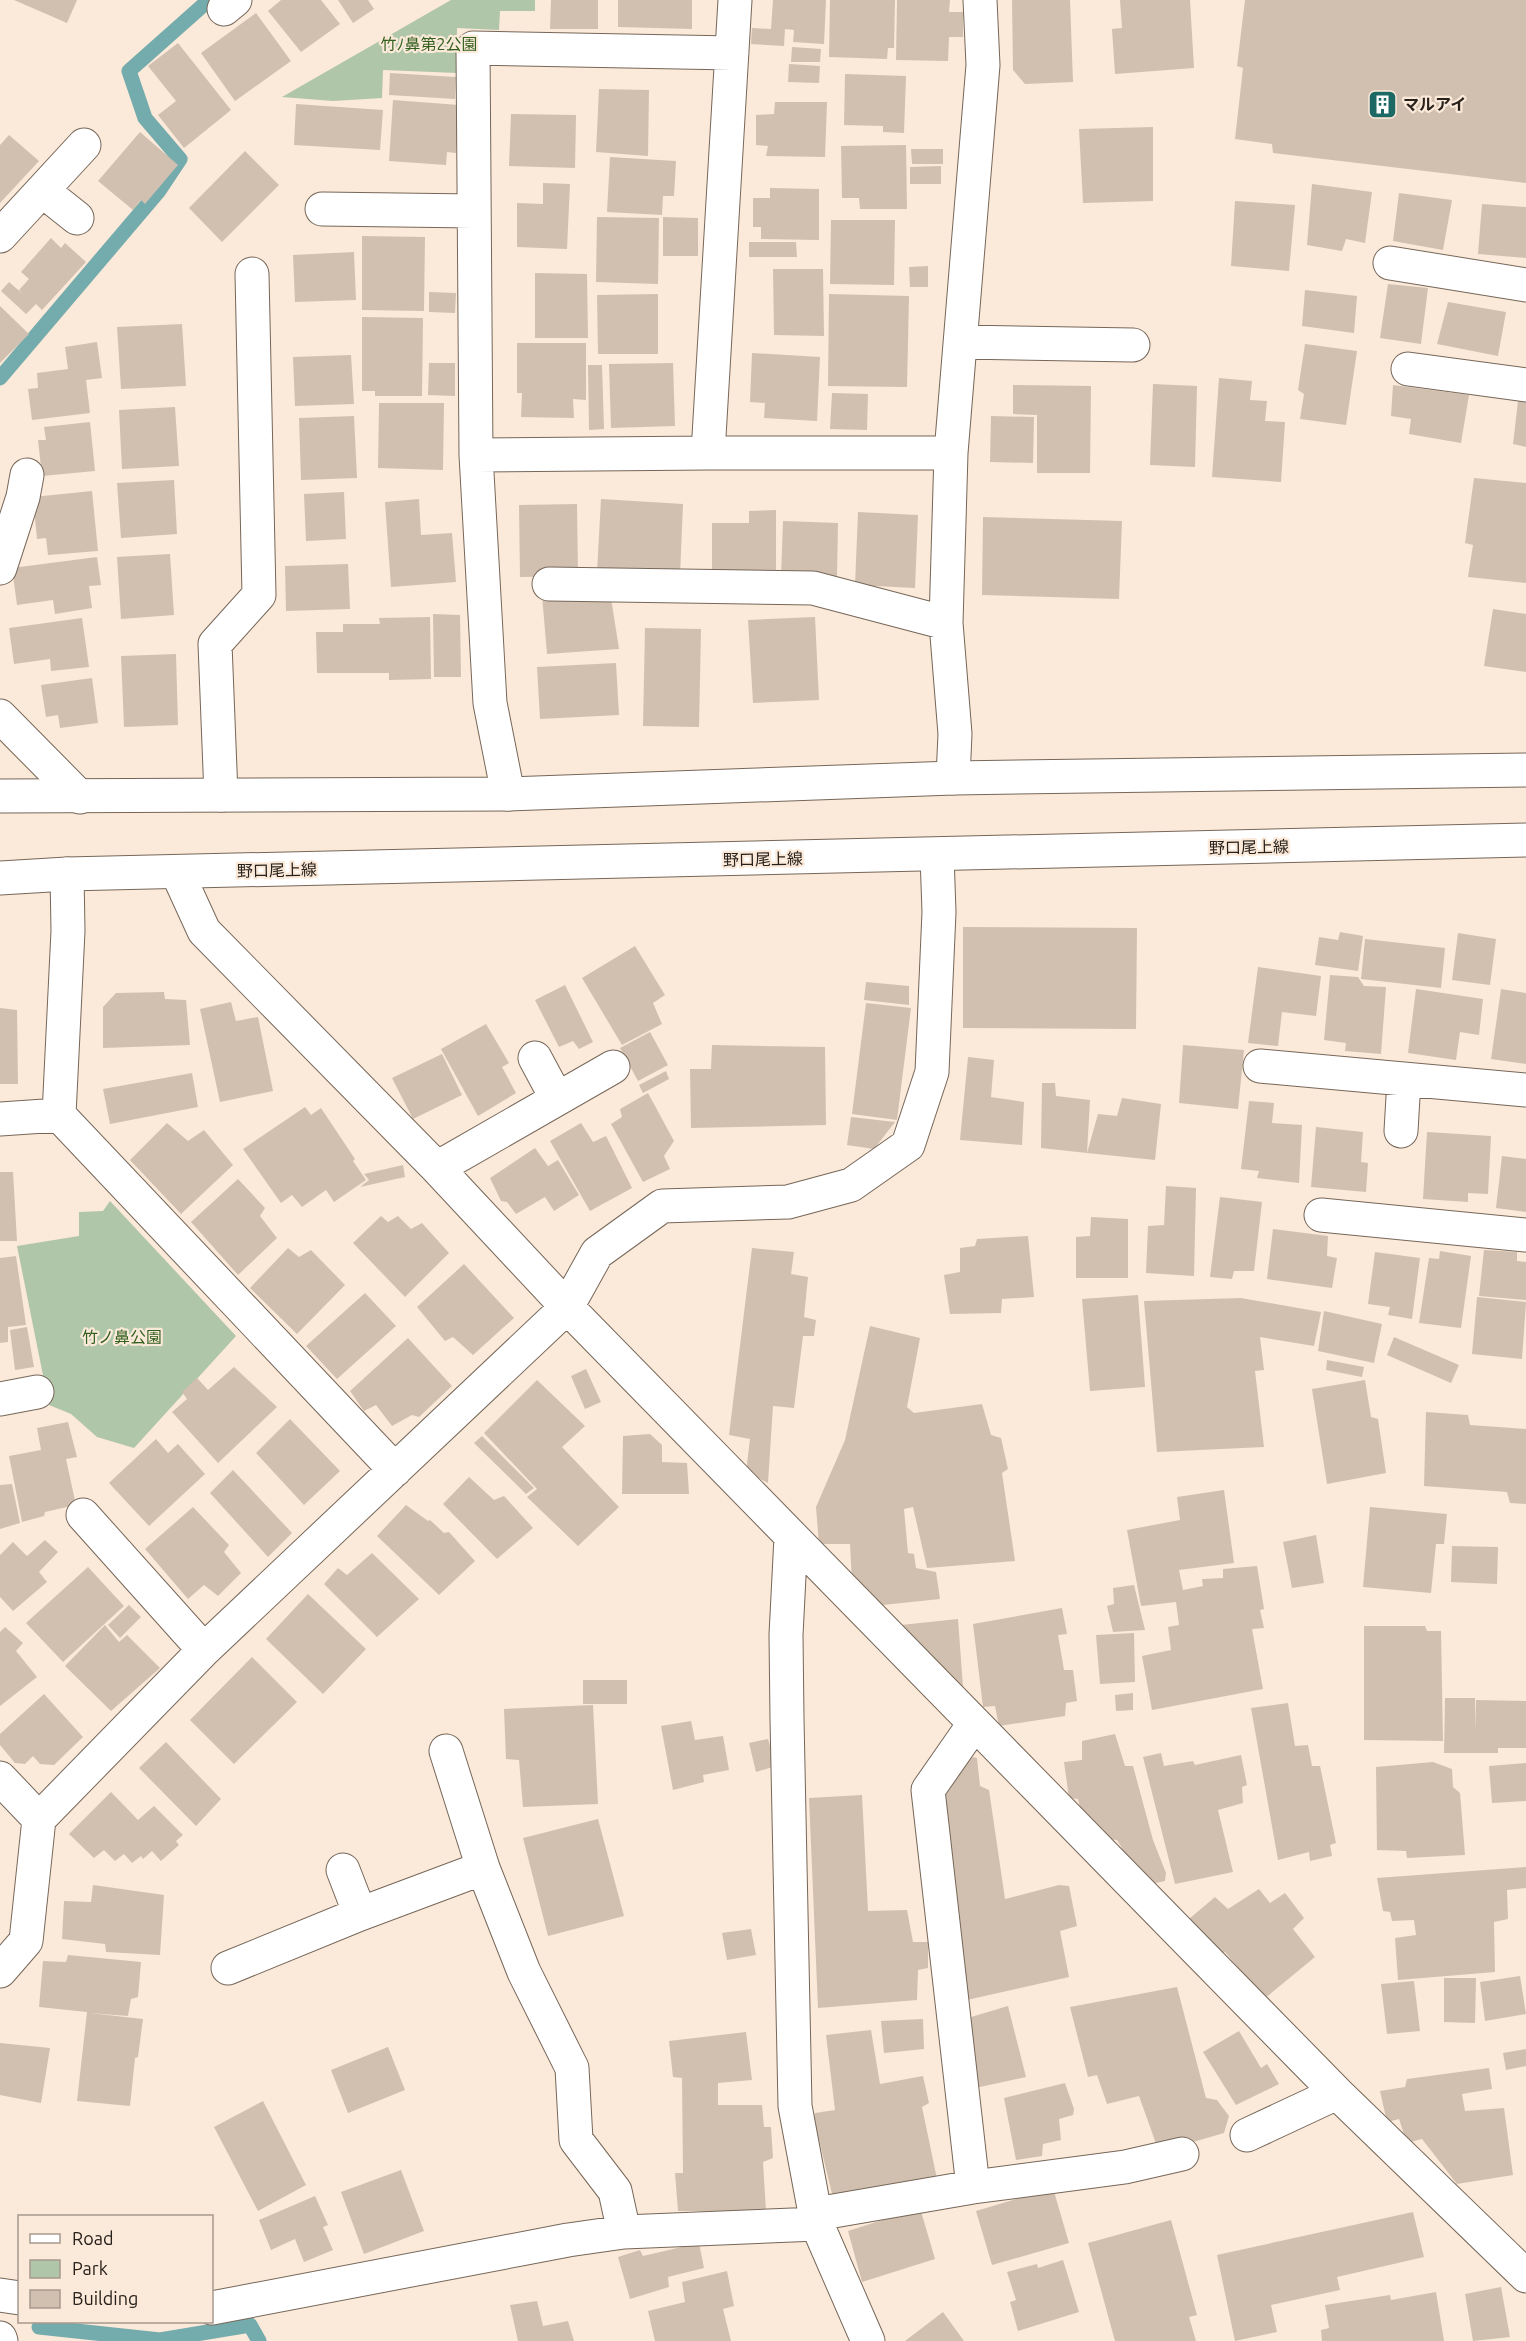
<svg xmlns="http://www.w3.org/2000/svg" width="1526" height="2341" font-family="Ubuntu,'Noto Sans JP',sans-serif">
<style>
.park{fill:#b0c6a8}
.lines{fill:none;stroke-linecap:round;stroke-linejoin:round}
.stream{stroke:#74abac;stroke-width:15}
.building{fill:#d1c0b0}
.minor-casing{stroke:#766759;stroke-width:35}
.major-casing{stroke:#766759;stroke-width:35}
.minor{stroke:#fff;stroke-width:33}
.major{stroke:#fff;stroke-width:33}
.labels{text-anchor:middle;stroke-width:4.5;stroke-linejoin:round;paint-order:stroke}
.park-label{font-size:16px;fill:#315f1d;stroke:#fbe9d9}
.poi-label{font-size:16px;font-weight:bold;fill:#28211b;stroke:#fbe9d9;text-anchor:start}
.street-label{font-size:16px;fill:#28211b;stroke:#fbe9d9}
</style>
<rect width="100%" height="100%" fill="#fbe9d9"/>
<!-- park -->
<path class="park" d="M451 0H535V11H500L499 30 457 28V73L383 70 382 98 333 101 282 97Z
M110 1201 236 1336 134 1448 97 1437 71 1414 49 1405 17 1246 79 1236V1212L103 1211Z"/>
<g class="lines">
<!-- stream -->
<path class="stream" d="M0 378 158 192 180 159 145 118 129 71 209 0
M39 2327 160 2340 250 2325 259 2341"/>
</g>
<!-- building -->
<path class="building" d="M14 0H77L67 23Z
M281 0H321L340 24 301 52 268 11Z
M338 0H368L374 9 353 23Z
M551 0H598V29H550Z
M618 0H692V29L618 27Z
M773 0H826L824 44 793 42 794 30 785 29 784 46 751 44 752 28 771 29Z
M830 0H895L894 48H888L887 59 829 57Z
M897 0H950L949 12H963V37H949L948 61 896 60Z
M1012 0H1070L1073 82 1025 84 1013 70Z
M1120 0H1190L1194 68 1115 74 1112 29 1122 28Z
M1245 0H1526V183L1273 153 1272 144 1235 139 1243 68 1237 66Z
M256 13 291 61 235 101 201 53Z
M178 43 231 110 184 148 158 115 176 101 148 66Z
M792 47 821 49 820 62H791Z
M789 64 820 66 819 83 788 82Z
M390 73 456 77 455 99 389 95Z
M845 74 906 76 904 133 883 132V126L844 125Z
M599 89 649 90 648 156 596 152Z
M393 100 459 105 456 153 447 152 446 165 389 161Z
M775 102H827L825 157 766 156 768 146 756 145V115L774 114Z
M296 104 383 110 380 150 294 145Z
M511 114 576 115 575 168 509 166Z
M1153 127V201L1083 203 1079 129Z
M140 132 178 165 145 204 141 200 133 210 98 181Z
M9 135 39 161 0 203V145Z
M906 145 907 209H860L859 198H842L841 146Z
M911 149H943V164H912Z
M245 151 279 185 222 242 189 208Z
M610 157 676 161 674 196H663L662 215 607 212Z
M941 166V184H910V167Z
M543 183 570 184 567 249 517 247V203L543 204Z
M1312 184 1372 192 1365 243 1346 239 1342 251 1307 245Z
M770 188 819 189V240L761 239V227H753V198H770Z
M1399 193 1452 200 1443 250 1393 241Z
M1235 201 1295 205 1289 271 1231 266Z
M1482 204 1526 207V258L1478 254Z
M597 217 659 218 658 284 596 282Z
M663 217 698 218V256H663Z
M831 220H895L894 285 830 284Z
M362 236 425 237 424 311 362 310Z
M51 238 61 248 65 243 86 262 42 310 36 304 26 314 1 291 9 282 24 295 19 290 29 279 21 272Z
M749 242H796L797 257H749Z
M354 252 356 300 295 302 293 255Z
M928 266V287H910L909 267Z
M773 269H823L824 336 774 335Z
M535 273 587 274 588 338H535Z
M1388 284 1428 288 1421 344 1380 338Z
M1305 290 1357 296 1354 333 1302 326Z
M429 292 456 293 455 313 429 312Z
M658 294V354H598L597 295Z
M829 294 909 296 907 387 828 386Z
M1448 302 1506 312 1498 356 1437 344Z
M0 306 29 334 0 363Z
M362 317 423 318 422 396H375V391H362Z
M182 324 186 386 121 389 117 327Z
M97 342 102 378 86 380 90 413 32 420 28 389 38 388 37 373 68 369 65 347Z
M517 343H586V400L573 399 574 418 521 417 522 393H517Z
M1305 344 1357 351 1346 425 1300 419 1304 394 1298 390Z
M752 353 820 357 817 421 764 418 765 403 750 402Z
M351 355 354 404 295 406 293 357Z
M429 363H455V396L428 395Z
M673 363 675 426 611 428 609 364Z
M588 365H602L604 429 589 430Z
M1219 378 1252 381 1250 400 1267 401 1265 421 1285 422 1281 482 1212 477Z
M1153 384 1197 386 1195 467 1150 465Z
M1013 385 1091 386 1090 473H1037V415L1013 414Z
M1393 385 1469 395 1461 443 1409 434 1411 419 1391 416Z
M832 393 868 394 867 430 830 429Z
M1518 401 1526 402V447L1513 444Z
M379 403H444L443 470 378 468Z
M175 407 179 466 122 469 119 410Z
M354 416 357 478 301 480 299 418Z
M991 416 1034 417 1033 463 990 462Z
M90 422 95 471 42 476 38 440H46L44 427Z
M1474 478 1526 483V583L1468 577 1473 545 1465 543Z
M174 480 177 534 121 538 117 483Z
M92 491 98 551 48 555 46 538 37 539 33 497Z
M344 492 346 539 306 541 304 494Z
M419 499 421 535 452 533 456 582 391 587 385 502Z
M601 499 683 504 680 576 597 572Z
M577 504 578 576 520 577 519 505Z
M776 510V577L712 576V523H749V511Z
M858 512 918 515 915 588 855 585Z
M983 517 1122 521 1119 599 982 595Z
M783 521 838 523 837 578 781 577Z
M170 554 174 615 121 619 117 557Z
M97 557 101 585 89 586 92 608 55 614 53 600 17 605 12 568Z
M348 564 350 609 286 611 285 566Z
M542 595 611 598 619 649 547 654Z
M1493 609 1526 614V672L1484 666Z
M433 614 460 615 461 677H434Z
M430 617 431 679 389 680V673H317L316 632H343V624H380L379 618Z
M815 617 819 700 753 703 748 620Z
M82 618 89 667 51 671 50 659 14 664 9 628Z
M645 628 701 629 699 727 643 726Z
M176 654 178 725 124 727 121 656Z
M616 663 619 715 540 719 537 667Z
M92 678 98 723 60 728 58 715 46 717 41 685Z
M963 927 1137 928 1136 1029 963 1028Z
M1340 932 1363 936 1358 971 1315 965 1319 937 1338 940Z
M1458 933 1496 939 1490 985 1452 980Z
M1365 939 1445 948 1441 988 1361 979Z
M635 946 665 995 653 1003 662 1024 622 1045 582 978Z
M1258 967 1321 976 1316 1016 1282 1012 1278 1046 1248 1043Z
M1330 975 1358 977 1364 986 1386 987 1381 1054 1345 1051 1346 1043 1324 1040Z
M866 982 909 986V1005L864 1000Z
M565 985 593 1042 579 1049 573 1041 559 1047 535 1000Z
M1416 989 1483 999 1479 1035 1460 1032 1456 1060 1408 1053Z
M1501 989 1526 993V1064L1491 1059Z
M164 992 165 999 186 1000 190 1045 103 1048V1007L116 993Z
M231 1002 236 1021 258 1017 273 1091 220 1102 200 1009Z
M866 1003 911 1008 897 1120 852 1114Z
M0 1008 17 1010 18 1084H0Z
M486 1024 509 1063 502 1067 516 1093 478 1116 441 1049Z
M650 1032 668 1065 638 1081 620 1048Z
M712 1045 825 1047 826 1125 691 1128 690 1069H711Z
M1183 1045 1244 1050 1238 1109 1179 1103Z
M442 1054 462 1095 413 1119 392 1078Z
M968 1057 994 1060 991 1097 1024 1102 1022 1145 960 1140Z
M666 1071 669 1079 643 1093 639 1085Z
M192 1073 198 1107 110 1124 103 1089Z
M1042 1083H1055L1056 1096 1090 1100 1087 1153 1041 1148Z
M648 1093 674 1141 664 1156 670 1169 643 1182 611 1124 622 1117 620 1109Z
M1122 1098 1161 1104 1155 1160 1087 1153 1098 1114 1117 1116Z
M1249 1101 1274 1103 1272 1123 1302 1125 1299 1183 1257 1178 1259 1171 1241 1169Z
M305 1107 311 1115 321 1108 355 1159 353 1161 366 1180 334 1202 326 1190 302 1207 292 1195 281 1203 243 1149Z
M851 1117 895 1122 874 1149 847 1145Z
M167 1123 188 1141 204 1130 233 1165 181 1214 130 1160Z
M581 1123 593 1142 606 1136 632 1188 590 1211 550 1141Z
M1316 1127 1363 1132 1361 1162 1368 1163 1366 1192 1311 1187Z
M1427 1132 1491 1136 1488 1194 1468 1193V1202L1423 1199Z
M535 1148 548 1166 558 1160 579 1195 554 1211 545 1197 516 1214 507 1202 501 1201 490 1178Z
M1502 1156 1526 1159V1212L1496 1208Z
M403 1165 405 1177 360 1187 369 1180 364 1174Z
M0 1172H13L17 1241H0Z
M238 1179 265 1208 260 1216 277 1238 238 1275 191 1222Z
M1166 1186 1196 1188 1194 1276 1146 1273 1148 1226 1164 1225Z
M1220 1197 1262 1202 1254 1271H1234L1232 1279 1210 1277Z
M381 1216 388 1222 398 1216 411 1229 422 1223 449 1253 405 1297 353 1243Z
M1091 1217 1128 1219V1278H1076V1237L1090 1236Z
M1273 1229 1328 1236 1327 1256 1337 1258 1332 1288 1267 1279Z
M1028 1236 1034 1297 1002 1299 1001 1313 950 1314 944 1275 960 1272V1248L975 1246 977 1239Z
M288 1248 299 1257 311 1250 345 1285 297 1334 250 1288Z
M752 1248 794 1252 791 1274 808 1277 804 1317 816 1320 814 1336H803L794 1408 773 1406 768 1483 746 1472 750 1439 729 1435Z
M1484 1250 1517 1252V1261L1526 1262V1300L1479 1296Z
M1440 1251 1471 1256 1461 1328 1419 1323 1429 1258 1439 1259Z
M1375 1252 1420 1258 1412 1319 1388 1315 1390 1307 1368 1304Z
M16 1256 26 1325 8 1327V1342L0 1343V1258Z
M464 1264 514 1318 473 1355 453 1337 445 1341 417 1307Z
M365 1293 396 1326 337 1379 306 1346Z
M1138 1295 1145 1387 1090 1391 1082 1299Z
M1477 1297 1526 1302 1522 1359 1472 1354Z
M1241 1298 1321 1312 1314 1346 1260 1337 1264 1370 1255 1371 1264 1447 1157 1452 1144 1301Z
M1324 1311 1382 1324 1374 1363 1318 1351Z
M870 1326 920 1338 907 1407 914 1413 982 1404 991 1435 1001 1438 1008 1469 1002 1473 1015 1561 927 1568 913 1507 904 1509 908 1553 914 1554 916 1568 936 1572 940 1599 873 1606 852 1583 850 1544H819L816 1507 845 1440Z
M27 1327 34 1367 15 1370 10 1330Z
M1394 1337 1459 1365 1451 1383 1387 1355Z
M408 1338 452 1386 419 1417 412 1415 392 1426 376 1405 364 1411 350 1391Z
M1327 1360 1364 1367 1362 1377 1326 1370Z
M234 1367 277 1407 218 1463 172 1412 187 1399 182 1392 197 1378 208 1390Z
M586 1369 601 1402 585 1409 571 1376Z
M537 1380 585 1426 562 1447 619 1507 578 1546 527 1497 537 1489 484 1433Z
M1365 1380 1371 1417 1378 1419 1386 1473 1327 1484 1312 1389Z
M1426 1412 1468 1415 1470 1425 1526 1429V1504L1510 1503 1507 1492 1424 1486Z
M290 1419 340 1471 304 1505 256 1453Z
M68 1422 77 1457 66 1459 76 1505 45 1512 44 1516 22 1522 9 1456 41 1450 37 1428Z
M650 1434 662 1445V1462L687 1463 689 1494H622L623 1436Z
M482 1436 534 1488 526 1494 474 1443Z
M156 1439 168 1453 178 1444 205 1474 149 1526 109 1483Z
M233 1470 292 1533 268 1557 210 1493Z
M469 1477 494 1500 504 1496 533 1528 497 1559 443 1504Z
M12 1484 20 1523 0 1529V1485Z
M1224 1490 1234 1563 1179 1570 1183 1590 1203 1586 1202 1579 1223 1578V1569L1257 1566 1264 1609 1260 1610 1264 1628 1252 1629 1263 1689 1152 1710 1142 1656 1171 1650 1168 1627 1179 1625 1176 1602 1141 1606 1127 1530 1180 1520 1177 1497Z
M406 1505 428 1521 430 1520 444 1533 449 1532 475 1561 439 1595 377 1536Z
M193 1507 229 1545 224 1552 241 1573 218 1596 204 1585 188 1599 145 1549Z
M1370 1507 1447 1514 1444 1544H1436L1431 1593 1363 1587Z
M1316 1535 1324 1583 1292 1588 1283 1542Z
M45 1540 58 1552 39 1572 47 1582 13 1611 0 1597V1555L13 1542 27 1556Z
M1452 1546 1498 1547 1497 1584 1451 1582Z
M372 1553 419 1599 377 1637 324 1584 338 1568 347 1575Z
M88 1567 124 1606 63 1662 26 1623Z
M1134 1585 1145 1630 1113 1632 1107 1606 1114 1604 1113 1588Z
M308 1594 366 1649 323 1694 266 1639Z
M129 1605 141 1617 120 1638 108 1625Z
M1062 1608 1067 1634 1058 1635 1064 1670H1073L1077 1701 1066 1703 1065 1716 999 1726 995 1706 983 1707 973 1624Z
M958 1619 963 1687 953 1689 901 1625Z
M105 1625 119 1642 127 1635 160 1668 111 1711 65 1666Z
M1364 1626H1425L1427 1631H1441L1443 1741 1364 1740Z
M5 1627 23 1643 16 1651 37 1677 0 1706V1632Z
M1134 1633 1135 1682 1100 1684 1096 1635Z
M252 1657 297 1702 234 1764 190 1720Z
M583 1680H627V1704H583Z
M1133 1693V1710L1116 1711 1115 1695Z
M44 1694 83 1737 54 1765 40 1764 33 1756 25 1764 15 1763 0 1745V1734Z
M1445 1698H1475V1731L1476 1700 1526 1701V1748H1498V1753H1444Z
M1288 1703 1295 1746 1308 1745 1312 1766H1320L1336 1843 1330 1845 1332 1856 1310 1861 1309 1852 1278 1860 1251 1708Z
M593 1705 598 1804 523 1807 519 1760 506 1759 504 1709Z
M691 1721 695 1740 723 1736 729 1770 703 1775 704 1782 673 1790 661 1726Z
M1115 1734 1125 1766H1133L1153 1840 1166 1873 1165 1881 1147 1885 1122 1854 1123 1850 1117 1840 1106 1839 1103 1829 1096 1828 1082 1814 1078 1799 1069 1798 1064 1762 1082 1760V1741Z
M768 1739 776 1766 756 1772 749 1743Z
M166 1742 221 1799 196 1826 139 1768Z
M1161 1753 1164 1766 1193 1761 1195 1765 1241 1755 1247 1785 1242 1787 1243 1803 1218 1810 1233 1872 1175 1884 1143 1757Z
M973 1757 977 1758 980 1786 989 1790 1005 1899 1059 1885 1069 1886 1077 1926 1060 1931 1069 1977 958 2002 938 1788Z
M1433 1762 1452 1769 1453 1787 1460 1793 1465 1855 1407 1858 1406 1851 1377 1850 1376 1767Z
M1526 1763V1801L1492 1803 1489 1766Z
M111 1792 138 1820 154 1806 183 1835 176 1841 179 1845 161 1861 152 1851 143 1859 141 1856 132 1863 124 1854 115 1861 104 1850 94 1858 69 1834Z
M862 1795 868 1911 907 1910 913 1942H928V1968L918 1970 917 2000 818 2008 809 1798Z
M598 1819 624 1916 548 1936 523 1838Z
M1526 1867V1888L1507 1890 1508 1919 1494 1922 1495 1972 1398 1980 1395 1938 1416 1935 1414 1920 1392 1921 1390 1912 1383 1911 1377 1878Z
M93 1885 164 1895 160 1955 106 1952 105 1944 62 1939 64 1901 91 1902Z
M1259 1889 1270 1903 1285 1893 1304 1918 1293 1929 1315 1957 1264 1999 1225 1952 1217 1956 1189 1919 1215 1897 1228 1909Z
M751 1929 756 1955 727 1960 722 1933Z
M68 1955 141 1962 138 1997 131 1999 128 2016 89 2013 143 2019 138 2057 135 2058 130 2106 77 2101 87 2012 39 2007 43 1961 66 1962Z
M1520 1976 1526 2014 1485 2021 1480 1982Z
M1444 1978H1476L1475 2023 1444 2022Z
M1414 1981 1420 2031 1387 2034 1381 1984Z
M1177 1987 1206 2098 1217 2100 1229 2116 1224 2133 1159 2152 1139 2096 1107 2104 1097 2075 1088 2077 1070 2007Z
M1008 2006 1026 2077 975 2088 961 2020Z
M923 2019 924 2049 884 2053 881 2021Z
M871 2030 880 2084 923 2076 929 2103 922 2107 937 2179 834 2202 814 2119 815 2113 835 2110 826 2035Z
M1239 2031 1261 2068 1267 2064 1279 2084 1236 2105 1203 2052Z
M746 2032 752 2080 718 2083V2105H762L764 2127H771L773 2158 763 2162 766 2211H678L675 2173H683L682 2078 673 2077 669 2041Z
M0 2043 50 2048 41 2103 0 2095Z
M388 2047 405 2090 348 2113 331 2070Z
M1526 2049V2066L1506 2070 1503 2053Z
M1489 2068 1492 2089 1462 2094 1465 2111 1504 2108 1513 2175 1457 2184 1422 2139 1407 2143 1399 2119 1387 2122 1380 2091 1405 2087 1407 2079Z
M1065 2083 1074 2109 1073 2115 1059 2119 1061 2140 1043 2144 1042 2156 1016 2160 1004 2098Z
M263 2101 306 2185 258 2211 214 2127Z
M401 2170 424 2231 364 2254 341 2192Z
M1053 2188 1069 2243 992 2265 976 2211Z
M315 2196 328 2225 323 2227 333 2250 304 2262 295 2239 271 2250 259 2220Z
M920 2208 935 2259 862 2282 848 2231Z
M1413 2212 1424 2257 1337 2277 1340 2290 1271 2305 1277 2332 1235 2341 1217 2255Z
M1171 2220 1197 2315 1189 2317 1196 2341H1115L1088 2243Z
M699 2243 704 2268 668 2277 669 2287 630 2299 618 2257 640 2250 643 2256Z
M1063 2260 1079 2312 1018 2331 1010 2302 1016 2300 1007 2272 1037 2264 1038 2268Z
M727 2271 734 2306 723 2309 731 2341H655L648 2311 685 2302 682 2282Z
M1501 2287 1510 2337 1473 2341 1465 2294Z
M1436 2292 1444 2341H1322L1321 2330 1329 2328 1325 2305 1390 2295 1391 2300Z
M537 2301 543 2326 568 2321 574 2341H518L510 2305Z
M943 2312 964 2341H905Z"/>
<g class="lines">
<defs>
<path id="minor" d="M735 0 708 453H951
M224 9 235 0
M43 191 77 218
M322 209 474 211
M0 236 84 145
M1390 263 1526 285
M961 342 1133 345
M1408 369 1526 385
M476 455 708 453
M0 568 23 497 27 475
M549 584 813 588 946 623
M0 716 80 797
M953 778 955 734 946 623 951 453 983 65 980 0
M508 794 490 703 476 455 473 48 732 53
M221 795 215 644 259 595 252 274
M177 872 204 931 437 1168 567 1307 1180 1933 1337 2093 1526 2276
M535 1058 557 1099
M1260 1066 1526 1090
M59 1115 68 931 67 874
M0 1119 59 1115 395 1470
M1401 1131 1404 1080
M437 1168 613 1067
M1321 1215 1526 1235
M0 1399 37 1392
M83 1515 204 1650
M791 1537 786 1635 787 1719 795 2106 817 2224
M446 1751 483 1868 524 1972 572 2068 576 2140 615 2191 624 2232
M0 1778 39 1819
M343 1870 360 1914
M228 1968 360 1914 483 1868
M0 1971 26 1941 39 1819 204 1650 567 1307 597 1253 662 1206 788 1202 851 1185 908 1145 932 1072 939 912 937 855
M1247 2135 1337 2093
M973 2187 928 1790 974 1724
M816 2214 973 2187 1125 2167 1182 2154
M0 2295 20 2298
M212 2308 568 2240 624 2232 817 2224 868 2341
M0 2338 1 2341"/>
<path id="major" d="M0 796 508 794 953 778 1526 770
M0 878 67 874 1526 840"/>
</defs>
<!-- minor casing -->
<use href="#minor" class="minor-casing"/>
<!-- major casing -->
<use href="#major" class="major-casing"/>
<!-- minor -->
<use href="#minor" class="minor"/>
<!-- major -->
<use href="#major" class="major"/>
</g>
<!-- icons -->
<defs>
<symbol id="building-square" viewBox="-11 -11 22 22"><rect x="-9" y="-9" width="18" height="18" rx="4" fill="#1c6865" stroke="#fbe9d9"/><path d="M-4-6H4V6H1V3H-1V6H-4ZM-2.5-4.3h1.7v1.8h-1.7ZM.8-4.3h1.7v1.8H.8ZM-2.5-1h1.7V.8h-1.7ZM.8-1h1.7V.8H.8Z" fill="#fff"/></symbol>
</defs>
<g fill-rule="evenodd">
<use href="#building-square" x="1366" y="88" width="33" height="33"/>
</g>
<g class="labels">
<!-- park labels -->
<g class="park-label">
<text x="429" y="50">竹ﾉ鼻第2公園</text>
<text x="122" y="1343">竹ノ鼻公園</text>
</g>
<!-- poi labels -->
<g class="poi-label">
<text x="1403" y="110">マルアイ</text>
</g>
<!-- street labels -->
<g class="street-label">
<text transform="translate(1249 847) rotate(-1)" y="6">野口尾上線</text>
<text transform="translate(763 859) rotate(-1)" y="6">野口尾上線</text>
<text transform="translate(277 870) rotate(-1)" y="6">野口尾上線</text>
</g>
</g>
<!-- legend -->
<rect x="18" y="2215" width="195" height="108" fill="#fbe9d9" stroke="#a7998d" stroke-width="1.5"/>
<rect x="30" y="2234" width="30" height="9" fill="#ffffff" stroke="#a7998d" stroke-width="1.5"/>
<text x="72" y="2245" font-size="18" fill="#28211b">Road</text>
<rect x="30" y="2260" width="30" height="18" fill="#b0c6a8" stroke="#a7998d" stroke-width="1.5"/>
<text x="72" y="2275" font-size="18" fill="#28211b">Park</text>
<rect x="30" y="2290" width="30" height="18" fill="#d1c0b0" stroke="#a7998d" stroke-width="1.5"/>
<text x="72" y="2305" font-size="18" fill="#28211b">Building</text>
</svg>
